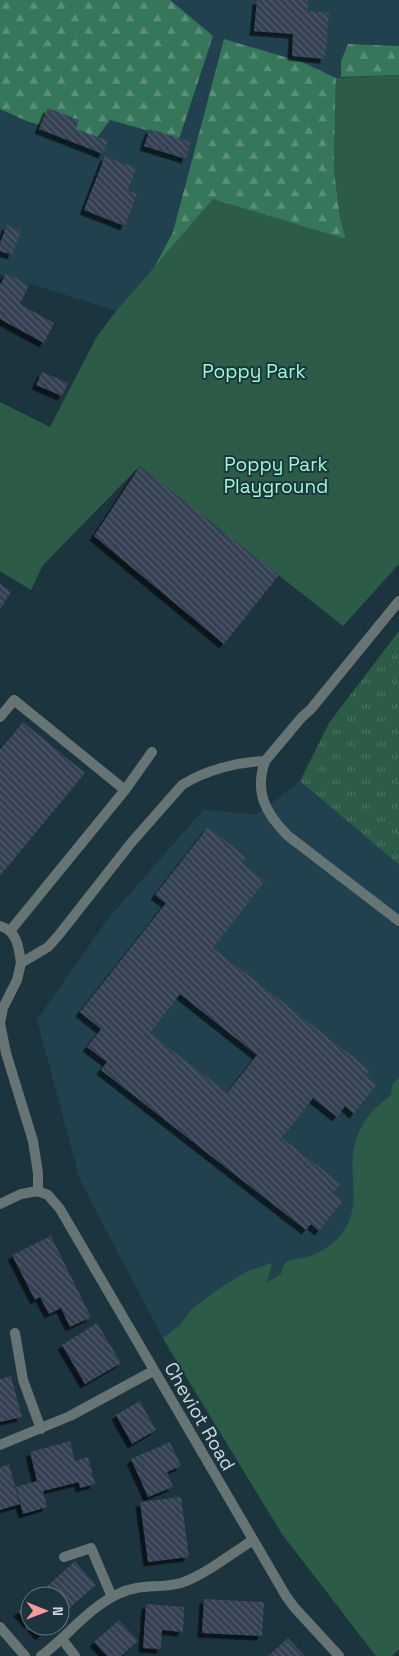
<svg xmlns="http://www.w3.org/2000/svg" width="399" height="1656" font-family="'Space Grotesk',sans-serif">
<style>
.built{fill:#21414e}
.grass{fill:url(#grass-tufts)}
.forest{fill:url(#forest-firs)}
.green{fill:#2c5c47}
.building{fill:url(#building-back-hatch);fill-rule:evenodd;filter:url(#shadow)}
.lines{fill:none;stroke-linecap:round;stroke-linejoin:round}
.service{stroke:#677474;stroke-width:10}
.minor{stroke:#677474;stroke-width:10}
.labels{text-anchor:middle;stroke-width:4;stroke-linejoin:round;paint-order:stroke}
.park-label{font-size:19px;fill:#9dfbcf;stroke:#1c343e}
.street-label{font-size:19px;fill:#cad8de;stroke:#1c343e}
</style>
<defs>
<pattern id="grass-tufts" width="24" height="20" patternUnits="userSpaceOnUse" patternTransform="scale(1.25)"><rect width="24" height="20" fill="#2c5c47"/><path d="M3 7l-1-3M5 7V3M7 7l1-3M15 17l-1-3M17 17v-4M19 17l1-3" fill="none" stroke="#497361"/></pattern>
<pattern id="forest-firs" width="22" height="20" patternUnits="userSpaceOnUse" patternTransform="scale(1.25)"><rect width="22" height="20" fill="#36765a"/><path d="M5 1l3.5 6h-7zM16 11l3.5 6h-7z" fill="#5b8f79"/></pattern>
<pattern id="building-back-hatch" width="6" height="6" patternUnits="userSpaceOnUse" patternTransform="scale(1.25)"><rect width="6" height="6" fill="#344152"/><path d="M-1 5l2 2M0 0l6 6M5-1l2 2" fill="none" stroke="#505c6a"/></pattern>
<filter id="shadow"><feDropShadow dx="-4.5" dy="4.5" stdDeviation="0" flood-color="#0009"/></filter>
</defs>
<rect width="100%" height="100%" fill="#1c343e"/>
<!-- built -->
<path class="built" d="M0 0H399V75L336 78 340 216 213 199 116 311 0 274Z
M300 781 399 865V1649L392 1656H376L282 1534 170 1352 80 1180 37 1020 107 920 204 809 256 815Z"/>
<!-- grass -->
<path class="grass" d="M399 631V865L300 781 329 723Z"/>
<!-- forest -->
<path class="forest" d="M0 0H170L213 36 179 139 110 120 96 139 29 122 0 109Z
M224 39 302 62 336 78 334 169 340 216 346 239 60 445 173 232Z
M348 44 399 46V75L341 77V61Z"/>
<!-- green -->
<path class="green" d="M399 75V564L343 626 140 466 43 565 31 590 0 571V402L50 427 96 338 116 311 213 199 346 239 340 216 334 169 336 78Z
M399 1078V1649L392 1656H376L282 1534 163 1338 179 1326 192 1309 220 1288 246 1272 272 1263 267 1283 281 1274C282 1269 283 1264 288 1261 293 1258 301 1259 307 1257 318 1254 331 1246 339 1237 364 1209 348 1179 354 1148 357 1133 367 1114 379 1105 383 1101 387 1099 391 1095L392 1085Z"/>
<!-- building -->
<path class="building" d="M257 0H308L307 11 329 13 325 59 292 56 293 34 254 31Z
M48 108 79 120 76 129 108 141 103 154 39 129Z
M150 129 191 142 186 159 144 146Z
M105 156 136 168 128 191 137 194 125 226 84 210Z
M7 225 21 231 12 255 0 251V243Z
M6 273 29 285 20 304 54 323 44 343 0 319V285Z
M42 372 68 383 62 396 36 385Z
M140 466 279 575 224 644 94 536Z
M0 584 11 592 0 609Z
M23 722 85 773 0 876V749Z
M208 827 246 857 242 863 265 881 213 948 370 1070 366 1076 377 1084 354 1114 345 1106 337 1117 313 1098 282 1138 341 1184 333 1193 343 1201 319 1231 311 1224 306 1230 101 1070 107 1062 87 1047 101 1029 80 1012 166 903 155 895ZM180 994 257 1055 227 1093 150 1033Z
M51 1236 91 1317 70 1327 61 1308 49 1314 40 1297 35 1300 12 1255Z
M97 1323 121 1363 85 1384 62 1345Z
M11 1376 22 1417 0 1422V1379Z
M140 1401 156 1430 132 1444 116 1415Z
M70 1441 75 1461 88 1457 95 1484 80 1488 79 1482 43 1491 47 1507 23 1514 16 1487 37 1481 30 1452Z
M170 1442 181 1466 167 1472 173 1487 148 1497 131 1459Z
M9 1464 20 1504 0 1510V1467Z
M181 1497 189 1557 148 1562 140 1502Z
M75 1561 96 1585 60 1617V1596H36Z
M204 1599 264 1602 262 1636 202 1633Z
M30 1601V1625L18 1612Z
M146 1604 184 1607 183 1632 162 1630 161 1649 143 1648Z
M119 1620 138 1641 121 1656H107L94 1642Z
M31 1626H51L40 1636Z
M288 1638 305 1656H268Z"/>
<g class="lines">
<!-- service -->
<path class="service" d="M0 717 14 700 125 790
M265 761C254 793 266 813 287 835L399 921
M0 926C17 930 19 948 21 963
M10 931 125 790 152 752
M15 1333 23 1380 41 1429
M64 1557 91 1548 112 1597
M0 1627 25 1656"/>
<!-- minor -->
<path class="minor" d="M38 1191 48 1195 60 1209 286 1596 294 1607 339 1656
M0 1204 21 1194 38 1191V1173L33 1141 6 1053 0 1023 3 1008 17 980 21 963 48 947 58 936 131 843 182 785C206 770 237 762 265 761L302 717 311 709 399 601
M0 1445 70 1416 153 1371
M62 1639 75 1656
M41 1656C67 1637 88 1608 118 1594 140 1583 158 1589 181 1583 203 1576 233 1553 253 1540"/>
</g>
<g class="labels">
<!-- park labels -->
<g class="park-label">
<text x="254" y="378">Poppy Park</text>
<text x="276" y="471">Poppy Park<tspan x="276" dy="22">Playground</tspan></text>
</g>
<!-- street labels -->
<g class="street-label">
<text transform="translate(200 1416) rotate(60)" y="7">Cheviot Road</text>
</g>
</g>
<!-- north arrow -->
<g transform="translate(45 1611) rotate(91)"><circle r="24" fill="#1c343e" stroke="#62767e"/>
<path d="M0-4L9 19L0 12L-9 19Z" fill="#f59b98"/>
<text y="-8" font-size="14" font-weight="bold" text-anchor="middle" fill="#cad8de">N</text>
</g>
</svg>
